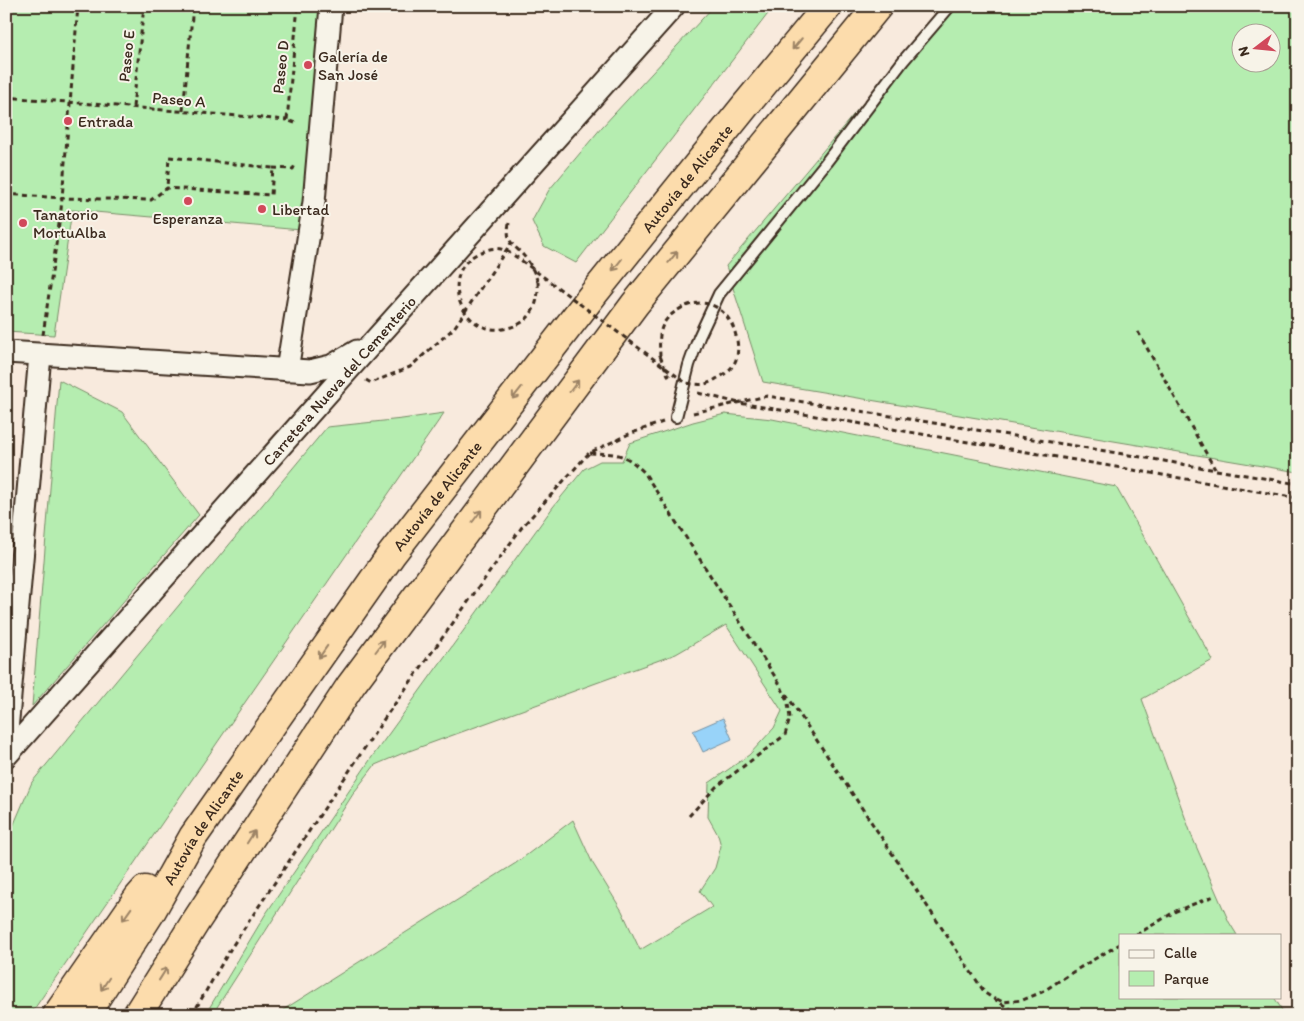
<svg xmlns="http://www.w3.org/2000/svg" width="1304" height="1021" font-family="Itim,sans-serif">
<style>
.green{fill:#b5edb0;stroke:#788c67;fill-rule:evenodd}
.water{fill:#98d3f9;stroke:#738fa1}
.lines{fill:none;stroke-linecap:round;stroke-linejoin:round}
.lane-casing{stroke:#3b2a1e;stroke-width:14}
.street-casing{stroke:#3b2a1e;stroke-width:25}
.highway-casing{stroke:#3b2a1e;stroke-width:31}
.path{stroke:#3b2a1e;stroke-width:3;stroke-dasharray:5 4;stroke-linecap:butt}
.lane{stroke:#f7f3e8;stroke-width:10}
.street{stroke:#f7f3e8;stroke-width:21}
.highway{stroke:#fcdcac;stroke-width:28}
.path-bridge{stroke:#3b2a1e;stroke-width:3;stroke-dasharray:5 4;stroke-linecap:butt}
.oneway{stroke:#9c8365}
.poi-dot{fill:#d1495b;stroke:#f7f3e8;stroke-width:2}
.labels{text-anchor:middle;stroke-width:4;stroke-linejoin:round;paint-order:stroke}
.street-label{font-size:16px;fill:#3b2a1e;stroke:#f7f3e8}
.poi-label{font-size:16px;fill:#3b2a1e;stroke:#f7f3e8;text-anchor:start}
</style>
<rect width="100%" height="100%" fill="#f8eadd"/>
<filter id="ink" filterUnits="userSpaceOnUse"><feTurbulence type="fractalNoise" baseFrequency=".02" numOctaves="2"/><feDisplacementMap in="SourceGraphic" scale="10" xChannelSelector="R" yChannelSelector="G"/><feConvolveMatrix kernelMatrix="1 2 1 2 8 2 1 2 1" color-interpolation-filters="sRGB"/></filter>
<g filter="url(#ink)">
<!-- green -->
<path class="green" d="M6 6H322L301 230 72 210 54 335 6 332Z
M714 6H774L576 263 544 246 532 221 549 190 602 127Z
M945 6H1298V472L763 382 726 266ZM1242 32H1272V62H1242Z
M59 380 122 412 199 515 32 706Z
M444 413 30 1015H11L6 978V846L8 838 32 782 327 427 402 419Z
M725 414 772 419 1116 487 1213 660 1142 699 1193 839 1229 922 1237 935H1120V997H1274L1285 1015H275L516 863 573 820 592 862 622 911 640 950 712 907 700 891 715 868 721 846 718 835 708 817 709 783 749 755 774 728 782 711 726 625 676 654 401 754 375 765 355 791 212 1015H205L265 915 372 757 553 507 584 469 600 461H622L630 443 693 422Z"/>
<!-- water -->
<path class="water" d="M723 718 732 739 703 752 693 731Z"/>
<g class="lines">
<defs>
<path id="lane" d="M676 417 689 365 699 337 719 294 824 165 903 61 950 6"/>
<g id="street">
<path d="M6 352 310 371 331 366 357 351"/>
<path d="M287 370 314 202 331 6"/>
<path d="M6 742 40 355"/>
<path id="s1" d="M6 756 349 369 674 6"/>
</g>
<g id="highway">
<path d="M57 1015 138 898 145 890"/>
<path id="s2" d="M85 1015 151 912 193 837 391 555 595 292 745 106 828 6"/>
<path d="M137 1015 196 921 351 685 635 304 878 6"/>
</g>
</defs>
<!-- lane casing -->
<use href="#lane" class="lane-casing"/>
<!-- street casing -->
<use href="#street" class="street-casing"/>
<!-- highway casing -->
<use href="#highway" class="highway-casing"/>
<!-- path -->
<path class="path" d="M6 97 287 120
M133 107 144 6
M183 111 193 6
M69 116 78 6
M295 123 287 120 298 6
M273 168 293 169 295 165
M6 194 61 198 151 200 167 188 271 195 273 168 169 157 167 188
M509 223C505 246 516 244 527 260 532 266 535 275 538 282
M1138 332 1215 469
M43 335 61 210 68 126
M660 356 668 375 671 378
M366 380 371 383 410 367 454 328 511 243
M698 393 739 403 1298 498
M693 413 767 396 1094 449 1298 484
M590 453C618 454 623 452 644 472L781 686 788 703 790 718 785 735 716 787 689 816
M786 694 985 993 1019 1015
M1136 935 1176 911 1214 896
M997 999 1003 1002 1023 1000 1042 992 1076 970 1120 944
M192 1015 231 948 386 716 522 527 589 453 629 434 663 422"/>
<!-- lane -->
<use href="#lane" class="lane"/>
<!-- street -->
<use href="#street" class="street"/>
<!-- highway -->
<use href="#highway" class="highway"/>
<!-- path-bridge -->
<path class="path-bridge" d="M538 282C539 298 535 316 519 324 464 350 434 273 479 253 485 250 494 247 501 249 506 250 513 255 518 258L686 383C692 384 700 385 705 384 709 383 713 381 716 379 723 376 732 369 735 362 739 354 738 343 736 336 729 307 704 294 678 310 658 322 659 335 660 356"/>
</g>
<!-- one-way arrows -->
<defs><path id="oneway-shaft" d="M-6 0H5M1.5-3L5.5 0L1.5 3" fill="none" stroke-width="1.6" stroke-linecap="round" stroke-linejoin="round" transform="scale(1.25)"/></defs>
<g class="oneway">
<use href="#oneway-shaft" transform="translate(797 44) rotate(130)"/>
<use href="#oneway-shaft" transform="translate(673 257) rotate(-51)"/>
<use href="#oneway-shaft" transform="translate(617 265) rotate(129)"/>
<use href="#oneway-shaft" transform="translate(574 386) rotate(-53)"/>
<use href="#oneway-shaft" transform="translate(517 393) rotate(128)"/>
<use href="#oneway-shaft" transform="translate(477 516) rotate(-53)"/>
<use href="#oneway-shaft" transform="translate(380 646) rotate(-53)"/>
<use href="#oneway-shaft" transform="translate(323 652) rotate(125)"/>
<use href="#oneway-shaft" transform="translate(251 837) rotate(-57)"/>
<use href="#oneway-shaft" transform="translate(127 914) rotate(125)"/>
<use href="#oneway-shaft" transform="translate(163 974) rotate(-58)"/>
<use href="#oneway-shaft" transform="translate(105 984) rotate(123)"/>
</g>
</g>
<!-- markers -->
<g class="poi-dot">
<circle cx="308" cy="65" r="5"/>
<circle cx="68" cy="121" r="5"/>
<circle cx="188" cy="201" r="5"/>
<circle cx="262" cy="209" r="5"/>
<circle cx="23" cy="223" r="5"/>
</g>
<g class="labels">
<!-- street labels -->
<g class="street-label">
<text transform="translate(126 56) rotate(-84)" y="6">Paseo E</text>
<text transform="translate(280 67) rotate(-84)" y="6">Paseo D</text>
<text transform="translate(179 99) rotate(5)" y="6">Paseo A</text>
<text dy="6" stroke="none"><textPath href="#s2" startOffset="1032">Autovía de Alicante</textPath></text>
<text dy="6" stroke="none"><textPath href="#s1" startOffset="502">Carretera Nueva del Cementerio</textPath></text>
<text dy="6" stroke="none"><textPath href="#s2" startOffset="628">Autovía de Alicante</textPath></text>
<text dy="6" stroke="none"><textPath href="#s2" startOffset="222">Autovía de Alicante</textPath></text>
</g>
<!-- poi labels -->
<g class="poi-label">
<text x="318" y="62">Galería de<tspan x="318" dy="18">San José</tspan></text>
<text x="78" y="127">Entrada</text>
<text x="272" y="215">Libertad</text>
<text x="33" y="220">Tanatorio<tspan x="33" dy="18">MortuAlba</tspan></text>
<text x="188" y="224" text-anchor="middle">Esperanza</text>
</g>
</g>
<!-- margin -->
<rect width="1304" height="1021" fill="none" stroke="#f7f3e8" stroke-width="25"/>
<rect x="12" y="12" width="1279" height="996" fill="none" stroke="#3b2a1e" stroke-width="2" filter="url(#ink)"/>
<!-- legend -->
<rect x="1119" y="934" width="162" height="65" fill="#f7f3e8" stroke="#aca397"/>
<rect x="1129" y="950" width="25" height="8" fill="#f7f3e8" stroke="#aca397"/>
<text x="1164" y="958" font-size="15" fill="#3b2a1e">Calle</text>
<rect x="1129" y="971" width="25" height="15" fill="#b5edb0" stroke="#aca397"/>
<text x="1164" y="984" font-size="15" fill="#3b2a1e">Parque</text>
<!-- north arrow -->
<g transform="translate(1256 48) rotate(254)"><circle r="24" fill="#f7f3e8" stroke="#aca397"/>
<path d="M0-4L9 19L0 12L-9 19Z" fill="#d1495b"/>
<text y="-8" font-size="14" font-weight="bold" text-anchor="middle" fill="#3b2a1e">N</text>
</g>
</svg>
